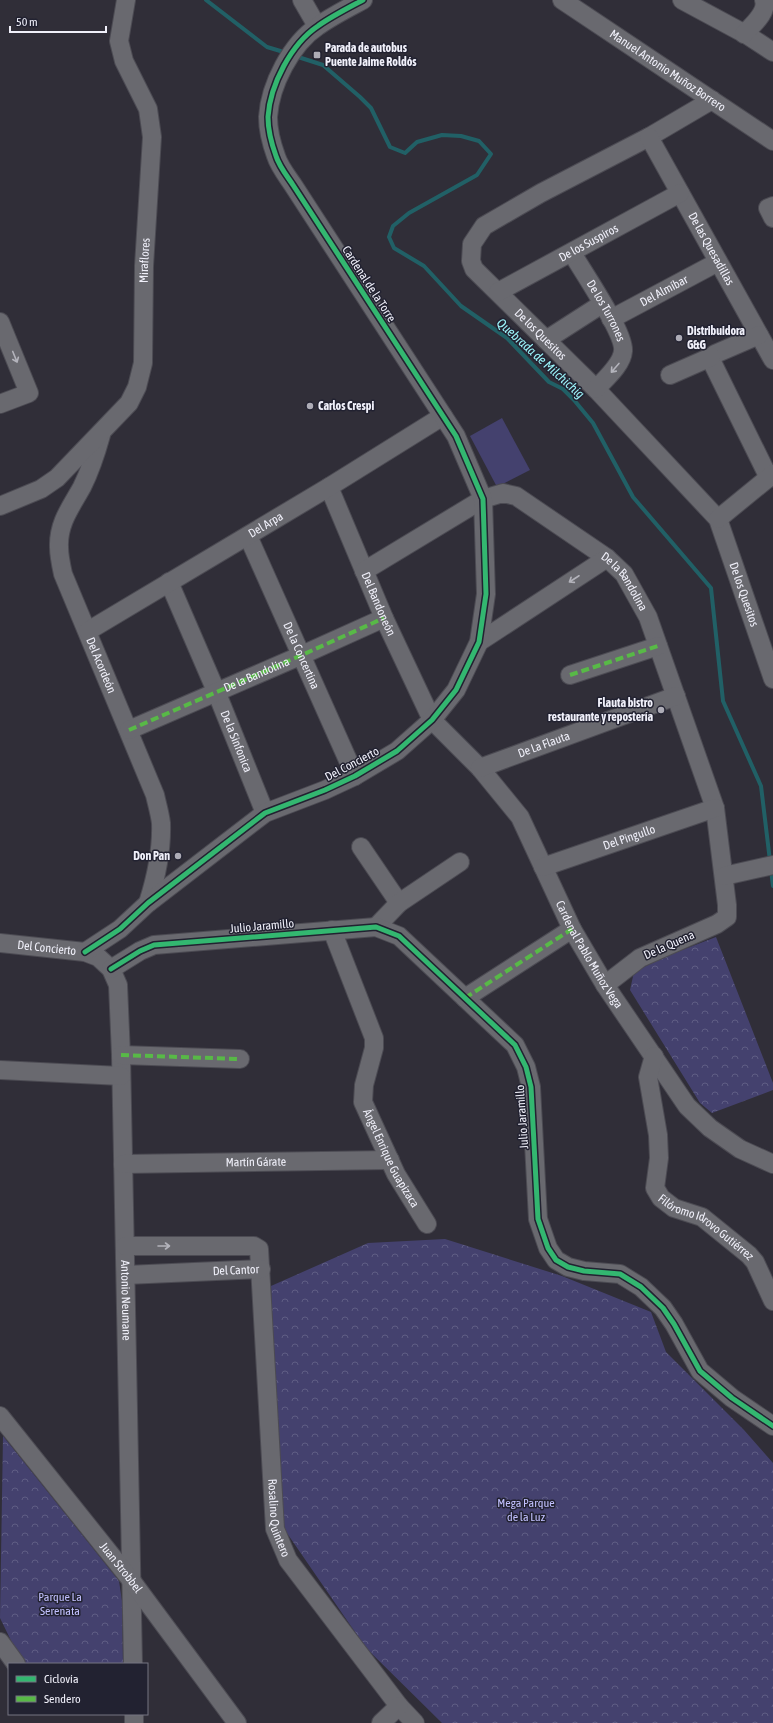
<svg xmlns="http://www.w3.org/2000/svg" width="773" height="1723" font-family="'Asap Condensed',sans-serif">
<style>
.park{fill:url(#park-crowns)}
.pitch{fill:#44416e}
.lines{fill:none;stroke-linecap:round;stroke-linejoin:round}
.stream{stroke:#216066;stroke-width:4}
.minor-casing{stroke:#4c4b53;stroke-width:20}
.minor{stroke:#69696f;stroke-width:18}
.quiet{stroke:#58b947;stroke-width:4;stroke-dasharray:8 4;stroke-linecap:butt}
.cycleway-casing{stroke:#222231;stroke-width:8}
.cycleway{stroke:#33b770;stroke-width:5}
.oneway{stroke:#b3b3bb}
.poi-dot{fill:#adacb6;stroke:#222231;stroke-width:1.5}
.labels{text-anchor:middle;stroke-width:3;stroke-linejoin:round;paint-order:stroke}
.poi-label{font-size:12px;font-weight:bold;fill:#f0f0fa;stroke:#222231;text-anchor:start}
.street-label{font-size:12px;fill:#f0f0fa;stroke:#222231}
.park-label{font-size:12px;fill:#c2c1ff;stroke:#222231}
.water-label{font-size:13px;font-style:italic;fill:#9bf3f9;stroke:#222231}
</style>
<defs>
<pattern id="park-crowns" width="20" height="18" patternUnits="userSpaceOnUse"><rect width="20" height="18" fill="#44416e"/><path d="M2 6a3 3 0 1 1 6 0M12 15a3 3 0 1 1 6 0" fill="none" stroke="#5f5d84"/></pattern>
</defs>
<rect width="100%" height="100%" fill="#302e38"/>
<!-- park -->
<path class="park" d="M716 937 773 1083V1090L712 1113 700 1103 630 990 634 972 664 957Z
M445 1239 562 1276 651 1312 666 1352 744 1430 773 1463V1723H442L366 1648 280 1523 271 1286 368 1243Z
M3 1436 119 1581 122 1601 123 1664H26L21 1661 0 1618Z"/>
<!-- pitch -->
<path class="pitch" d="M502 418 530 470 497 487 470 436Z"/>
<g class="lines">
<!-- stream -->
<path class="stream" d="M206 0 267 47 287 53
M295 56 323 65 360 97 371 108 390 147 405 153 417 142 442 135 461 136 479 141 491 154 477 175 409 213 393 226 389 237 394 248 424 266 461 306 507 338 549 382 563 389 574 400 593 423 633 497 711 588 723 701 761 786 770 861
M771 870 773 886"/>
<defs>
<g id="minor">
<path d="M302 0 317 26"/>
<path id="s1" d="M562 0 773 141"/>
<path d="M682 0 747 35 773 52"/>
<path d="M744 34C752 25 768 13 764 0"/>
<path id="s2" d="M712 100 649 137 541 193 484 226 472 244 471 261 474 269 596 389 718 519 773 679"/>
<path id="s3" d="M649 137 773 360"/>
<path d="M773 206 768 208 773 218"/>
<path id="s4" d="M572 253C583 272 625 333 623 351 622 365 605 379 596 389"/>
<path id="s5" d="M498 292 680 193"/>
<path id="s6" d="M611 319 718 262"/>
<path d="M0 322 29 393 0 404"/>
<path d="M759 335 715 354 711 360 769 478"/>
<path d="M546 340 602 304"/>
<path d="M670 375 711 357"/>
<path id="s7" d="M101 435C96 453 90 471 82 487 71 507 58 523 59 547 59 556 61 565 63 574L155 795C157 804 160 814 161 823 162 851 156 878 148 903"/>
<path id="s8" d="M329 487 384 618 432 720 480 768 520 817 572 929 605 985 687 1106 710 1128 740 1149 773 1164"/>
<path id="s9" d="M0 506 41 489 57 478 129 403 137 387 143 363 144 266 152 137 148 109 124 61 119 41 126 0"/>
<path d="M718 519 773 474"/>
<path id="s10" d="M248 536 355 776"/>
<path id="s11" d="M364 571 483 499 503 493 516 496 607 558 624 574 648 617 715 808 727 905V917L717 924 640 958 605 985"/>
<path id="s12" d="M169 582 216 691 265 813"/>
<path id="s13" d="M88 631 329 487 443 416"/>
<path d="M479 642 607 558"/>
<path d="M570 675 658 646"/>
<path id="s14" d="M129 730 302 655 384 618"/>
<path id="s15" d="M480 768 676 696"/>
<path d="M361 847 399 903"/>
<path id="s16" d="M543 867 715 808"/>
<path d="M724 876 773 865"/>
<path d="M376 927 399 903 460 862"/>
<path id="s17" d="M332 930 374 1038V1048L364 1085 363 1102 396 1174 427 1224"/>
<path id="s18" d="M0 943 85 952 98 957 111 969 118 985 121 1055 133 1664"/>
<path d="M85 952 120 929 148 903 265 813 325 790 355 776 397 751 432 720 456 690 479 642 486 594 483 499 456 436 293 185C287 176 279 166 276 156 272 145 268 129 268 117 270 85 291 44 318 26 332 16 348 8 363 0"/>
<path d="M111 969 140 951 154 945 376 927 399 936 515 1045 526 1067 531 1087 538 1219 548 1248 556 1260 568 1267 584 1271 620 1274 641 1287 663 1308 674 1324 700 1371 732 1398 773 1426"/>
<path d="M465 998 572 929"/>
<path d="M121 1055 240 1059"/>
<path id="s19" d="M654 1056 648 1077 658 1135 659 1158 655 1188 661 1198 674 1208 702 1217 749 1255 755 1262 773 1301"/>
<path d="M0 1070 121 1076"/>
<path id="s20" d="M123 1164 390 1160"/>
<path id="s21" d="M125 1246H254L259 1249 275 1529 288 1560 399 1706 415 1723"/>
<path id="s22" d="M126 1275 261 1269"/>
<path id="s23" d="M0 1416 131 1580 237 1723"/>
<path d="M0 1642 16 1664"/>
<path d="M134 1714V1723"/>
<path d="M381 1723 399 1706"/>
</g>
</defs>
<!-- minor casing -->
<use href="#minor" class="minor-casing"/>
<!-- minor -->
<use href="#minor" class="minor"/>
<!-- quiet -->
<path class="quiet" d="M570 675 658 646
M129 730 302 655 384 618
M465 998 572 929
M121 1055 240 1059"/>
<defs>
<path id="cycleway" d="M85 952 120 929 148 903 265 813 325 790 355 776 397 751 432 720 456 690 479 642 486 594 483 499 456 436 293 185C287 176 279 166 276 156 272 145 268 129 268 117 270 85 291 44 318 26 332 16 348 8 363 0
M111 969 140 951 154 945 376 927 399 936 515 1045 526 1067 531 1087 538 1219 548 1248 556 1260 568 1267 584 1271 620 1274 641 1287 663 1308 674 1324 700 1371 732 1398 773 1426"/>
</defs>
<!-- cycleway casing -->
<use href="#cycleway" class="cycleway-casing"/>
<!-- cycleway -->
<use href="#cycleway" class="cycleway"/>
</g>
<!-- one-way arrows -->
<defs><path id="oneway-shaft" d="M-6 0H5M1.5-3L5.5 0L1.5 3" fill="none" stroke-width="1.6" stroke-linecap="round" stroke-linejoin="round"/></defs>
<g class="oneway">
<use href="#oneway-shaft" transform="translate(15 357) rotate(68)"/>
<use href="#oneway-shaft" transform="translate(615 368) rotate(131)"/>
<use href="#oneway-shaft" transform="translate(574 579) rotate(147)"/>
<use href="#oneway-shaft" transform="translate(164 1246)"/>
</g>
<!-- markers -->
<g class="poi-dot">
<rect x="313" y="51" width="8" height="8" rx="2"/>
<circle cx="679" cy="338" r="4"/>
<circle cx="310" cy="406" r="4"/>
<circle cx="661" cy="710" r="4"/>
<circle cx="178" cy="856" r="4"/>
</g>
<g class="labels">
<!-- poi labels -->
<g class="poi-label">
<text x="325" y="52">Parada de autobus<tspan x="325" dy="14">Puente Jaime Roldós</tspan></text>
<text x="687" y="335">Distribuidora<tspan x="687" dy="14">G&amp;G</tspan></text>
<text x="318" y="410">Carlos Crespi</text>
<text x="653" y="707" text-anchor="end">Flauta bistro<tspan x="653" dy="14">restaurante y repostería</tspan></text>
<text x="170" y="860" text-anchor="end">Don Pan</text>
</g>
<!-- street labels -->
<g class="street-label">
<text dy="4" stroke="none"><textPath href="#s1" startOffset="127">Manuel Antonio Muñoz Borrero</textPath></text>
<text dy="4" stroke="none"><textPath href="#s5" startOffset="103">De los Suspiros</textPath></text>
<text dy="4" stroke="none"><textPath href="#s3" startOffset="128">De las Quesadillas</textPath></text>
<text dy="4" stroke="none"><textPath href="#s9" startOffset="313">Miraflores</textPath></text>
<text transform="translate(369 284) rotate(57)" y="4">Cardenal de la Torre</text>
<text dy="4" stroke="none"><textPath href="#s6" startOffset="60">Del Almíbar</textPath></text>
<text dy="4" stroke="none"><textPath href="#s4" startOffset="67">De los Turrones</textPath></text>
<text dy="4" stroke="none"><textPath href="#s2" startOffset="401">De los Quesitos</textPath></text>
<text dy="4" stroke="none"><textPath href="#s13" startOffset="207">Del Arpa</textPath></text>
<text dy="4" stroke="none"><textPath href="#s11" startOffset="313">De la Bandolina</textPath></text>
<text dy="4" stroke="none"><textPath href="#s2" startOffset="737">De los Quesitos</textPath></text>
<text dy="4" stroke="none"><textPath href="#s8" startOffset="127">Del Bandoneón</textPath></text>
<text dy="4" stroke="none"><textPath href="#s10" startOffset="131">De la Concertina</textPath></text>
<text dy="4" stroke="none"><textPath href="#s7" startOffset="247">Del Acordeón</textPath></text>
<text dy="4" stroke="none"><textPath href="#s14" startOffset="139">De la Bandolina</textPath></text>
<text dy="4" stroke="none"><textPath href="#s12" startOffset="173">De la Sinfonica</textPath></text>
<text dy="4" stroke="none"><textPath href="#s15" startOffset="68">De La Flauta</textPath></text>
<text transform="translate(352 764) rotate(-28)" y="4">Del Concierto</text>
<text dy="4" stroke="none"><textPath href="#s16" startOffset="91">Del Pingullo</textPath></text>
<text transform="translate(262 926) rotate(-5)" y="4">Julio Jaramillo</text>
<text transform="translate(669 945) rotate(-24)" y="4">De la Quena</text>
<text dy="4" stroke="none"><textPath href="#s18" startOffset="47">Del Concierto</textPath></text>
<text dy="4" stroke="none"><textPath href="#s8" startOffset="540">Cardenal Pablo Muñoz Vega</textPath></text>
<text transform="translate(522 1117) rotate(-94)" y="4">Julio Jaramillo</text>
<text dy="4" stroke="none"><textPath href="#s17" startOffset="244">Ángel Enrique Guapizaca</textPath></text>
<text dy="4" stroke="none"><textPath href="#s20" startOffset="133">Martín Gárate</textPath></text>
<text dy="4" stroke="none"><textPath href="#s19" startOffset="200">Filóromo Idrovo Gutiérrez</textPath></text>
<text dy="4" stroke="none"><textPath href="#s22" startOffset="110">Del Cantor</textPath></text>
<text dy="4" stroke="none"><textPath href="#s18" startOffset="450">Antonio Neumane</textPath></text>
<text dy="4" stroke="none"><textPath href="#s21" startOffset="405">Rosalino Quintero</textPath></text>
<text dy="4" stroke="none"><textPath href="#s23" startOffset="194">Juan Strobbel</textPath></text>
</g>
<!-- park labels -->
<g class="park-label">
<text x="526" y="1507">Mega Parque<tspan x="526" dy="14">de la Luz</tspan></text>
<text x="60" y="1601">Parque La<tspan x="60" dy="14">Serenata</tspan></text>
</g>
<!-- water labels -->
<g class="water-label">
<text transform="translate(541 358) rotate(42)" y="5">Quebrada de Milchichig</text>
</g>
</g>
<!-- legend -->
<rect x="8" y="1663" width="140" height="52" fill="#222231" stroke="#747481"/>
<rect x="16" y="1676" width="20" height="6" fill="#33b770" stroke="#747481"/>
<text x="44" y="1683" font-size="12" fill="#f0f0fa">Ciclovía</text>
<rect x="16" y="1696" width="20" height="6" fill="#58b947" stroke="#747481"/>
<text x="44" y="1703" font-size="12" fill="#f0f0fa">Sendero</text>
<!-- scale -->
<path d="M10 26v6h96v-6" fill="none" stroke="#f0f0fa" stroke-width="2"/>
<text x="16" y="26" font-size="12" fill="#f0f0fa" stroke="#222231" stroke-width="3" paint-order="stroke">50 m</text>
</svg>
